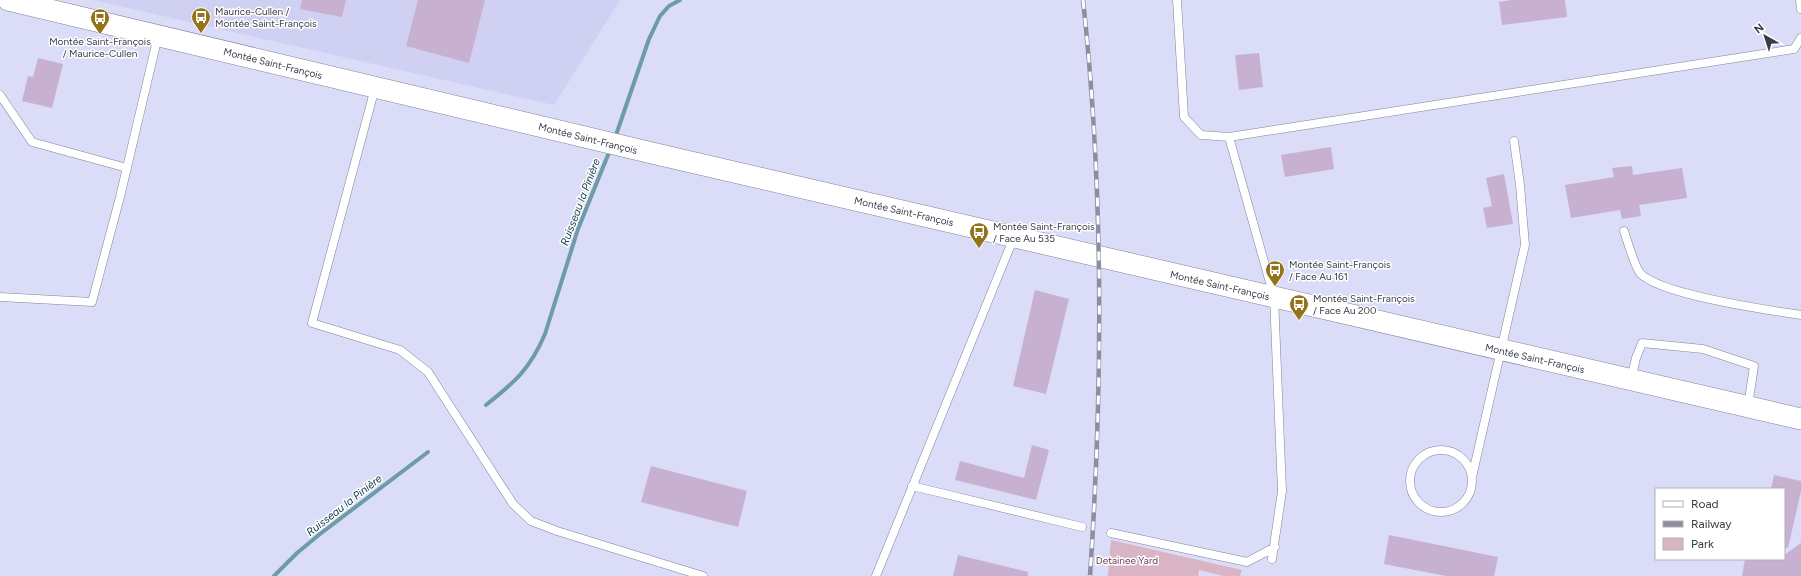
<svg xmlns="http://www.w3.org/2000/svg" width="1801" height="576" font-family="Figtree,sans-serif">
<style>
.built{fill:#cfd0f2}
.green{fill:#d8b4c4}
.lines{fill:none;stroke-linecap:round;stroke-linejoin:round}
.stream{stroke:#6e9ba8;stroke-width:4}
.building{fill:#c8b0d1}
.lane-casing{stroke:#81829c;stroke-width:9}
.secondary-casing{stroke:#81829c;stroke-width:22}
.lane{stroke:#fff;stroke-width:8}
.secondary{stroke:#fff;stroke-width:21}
.rail-casing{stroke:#8c8da1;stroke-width:4.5}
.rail{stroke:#fff;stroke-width:3;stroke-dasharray:9;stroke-linecap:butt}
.labels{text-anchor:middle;stroke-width:3;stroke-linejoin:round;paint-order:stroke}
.poi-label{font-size:10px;fill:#3a3b46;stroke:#fff;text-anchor:start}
.street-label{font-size:10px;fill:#3a3b46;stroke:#fff}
.park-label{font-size:10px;fill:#6e3a55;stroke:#fff}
.water-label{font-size:11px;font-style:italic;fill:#17414c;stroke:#fff}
</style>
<rect width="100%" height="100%" fill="#dadcf8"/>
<!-- built -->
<path class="built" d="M93 0H620L554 105Z"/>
<!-- green -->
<path class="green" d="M1111 540 1242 570 1240 576H1224L1199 570 1198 576H1108Z"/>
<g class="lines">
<!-- stream -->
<path class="stream" d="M615 138 649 39 660 16 669 6 680 0
M486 405C515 382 530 369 545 334L578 229 610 150
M274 576 297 553 320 534 428 452"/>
</g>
<!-- building -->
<path class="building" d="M302 0H346L342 17 300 9Z
M418 0H485L469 63 406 46Z
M1511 0H1565L1567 17 1502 25 1499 2Z
M1259 53 1263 87 1239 90 1235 55Z
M38 58 63 64 52 108 22 101 28 76 33 77Z
M1331 147 1334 169 1285 177 1281 155Z
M1632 166 1633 175 1682 168 1687 198 1639 205 1641 216 1622 219 1620 210 1571 218 1565 185 1614 177 1612 168Z
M1504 174 1513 224 1487 228 1483 208 1492 206 1486 178Z
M1035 290 1069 299 1046 394 1013 386Z
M1032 445 1049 450 1036 500 955 480 960 461 1024 478Z
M651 466 747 491 738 527 641 502Z
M1774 475 1801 481V491L1788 548 1784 547V489H1771Z
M1389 535 1498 557 1494 576H1446L1384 564Z
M1801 543V576H1742L1745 559H1784V555Z
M958 555 1028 572V576H953Z"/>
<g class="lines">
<defs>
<path id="lane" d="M1177 0 1184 117 1201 135 1229 137 1794 49 1801 38
M1800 0 1801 9
M375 88 312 323 400 350 428 372 513 504 531 521 557 531 703 576
M0 95 32 142 127 168
M1229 137 1274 297 1282 491 1272 559
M1624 231C1627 240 1635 267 1640 273 1660 295 1768 310 1801 315
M0 297 92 302 120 197 158 36
M1631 380 1636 358 1642 343 1703 349 1754 366 1748 406
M1410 481a31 31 0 1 1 62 0a31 31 0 1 1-62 0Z
M1472 477 1525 245 1520 185 1514 141
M912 486 1082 527
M1111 533 1247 562 1275 547
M876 576 1014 237"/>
<path id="secondary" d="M8 0 652 153 1801 419"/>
</defs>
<!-- lane casing -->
<use href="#lane" class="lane-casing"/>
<!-- secondary casing -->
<use href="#secondary" class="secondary-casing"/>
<!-- lane -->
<use href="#lane" class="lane"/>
<!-- secondary -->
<use href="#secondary" class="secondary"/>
<defs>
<path id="rail" d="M1083 0C1104 191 1103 384 1090 576"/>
</defs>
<!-- rail casing -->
<use href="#rail" class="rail-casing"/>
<!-- rail -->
<use href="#rail" class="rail"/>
</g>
<!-- icons -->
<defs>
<symbol id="bus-pin" viewBox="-11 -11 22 30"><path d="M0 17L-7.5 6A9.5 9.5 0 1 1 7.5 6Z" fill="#94731a" stroke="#fff"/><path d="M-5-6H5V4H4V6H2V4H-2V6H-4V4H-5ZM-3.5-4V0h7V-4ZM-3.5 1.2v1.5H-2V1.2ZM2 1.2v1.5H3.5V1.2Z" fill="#fff"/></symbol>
</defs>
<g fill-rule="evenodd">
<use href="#bus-pin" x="190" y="6" width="22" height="30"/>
<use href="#bus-pin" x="89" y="7" width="22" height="30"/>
<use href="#bus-pin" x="968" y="221" width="22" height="30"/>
<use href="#bus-pin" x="1264" y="259" width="22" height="30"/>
<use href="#bus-pin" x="1288" y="293" width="22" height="30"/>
</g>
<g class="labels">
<!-- poi labels -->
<g class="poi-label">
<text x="215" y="15">Maurice-Cullen /<tspan x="215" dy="12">Montée Saint-François</tspan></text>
<text x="100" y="45" text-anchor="middle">Montée Saint-François<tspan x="100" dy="12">/ Maurice-Cullen</tspan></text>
<text x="993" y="230">Montée Saint-François<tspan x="993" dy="12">/ Face Au 535</tspan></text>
<text x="1289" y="268">Montée Saint-François<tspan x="1289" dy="12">/ Face Au 161</tspan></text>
<text x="1313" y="302">Montée Saint-François<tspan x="1313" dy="12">/ Face Au 200</tspan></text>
</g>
<!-- street labels -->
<g class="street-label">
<text transform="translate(273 63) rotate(14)" y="4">Montée Saint-François</text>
<text transform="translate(588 138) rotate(14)" y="4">Montée Saint-François</text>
<text transform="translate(904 211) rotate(13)" y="4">Montée Saint-François</text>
<text transform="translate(1220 285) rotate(13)" y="4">Montée Saint-François</text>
<text transform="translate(1535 358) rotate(13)" y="4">Montée Saint-François</text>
</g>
<!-- park labels -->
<g class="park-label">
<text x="1127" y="564">Detainee Yard</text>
</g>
<!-- water labels -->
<g class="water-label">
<text transform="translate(580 202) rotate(-69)" y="4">Ruisseau la Pinière</text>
<text transform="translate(344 505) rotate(-38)" y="4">Ruisseau la Pinière</text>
</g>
</g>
<!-- legend -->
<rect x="1655" y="488" width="130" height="72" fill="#ffffff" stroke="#b0b1b5"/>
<rect x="1663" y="501" width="20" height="6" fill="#ffffff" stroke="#b0b1b5"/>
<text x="1691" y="508" font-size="12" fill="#3a3b46">Road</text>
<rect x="1663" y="521" width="20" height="6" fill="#8c8da1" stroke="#b0b1b5"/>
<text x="1691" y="528" font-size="12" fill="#3a3b46">Railway</text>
<rect x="1663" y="538" width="20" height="12" fill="#d8b4c4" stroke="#b0b1b5"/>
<text x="1691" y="548" font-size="12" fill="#3a3b46">Park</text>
<!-- north arrow -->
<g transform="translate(1765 36) rotate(321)" stroke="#ffffff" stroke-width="3" paint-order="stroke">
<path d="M0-3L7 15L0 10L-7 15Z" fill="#3a3b46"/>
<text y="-6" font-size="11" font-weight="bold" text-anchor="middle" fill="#3a3b46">N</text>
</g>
</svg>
